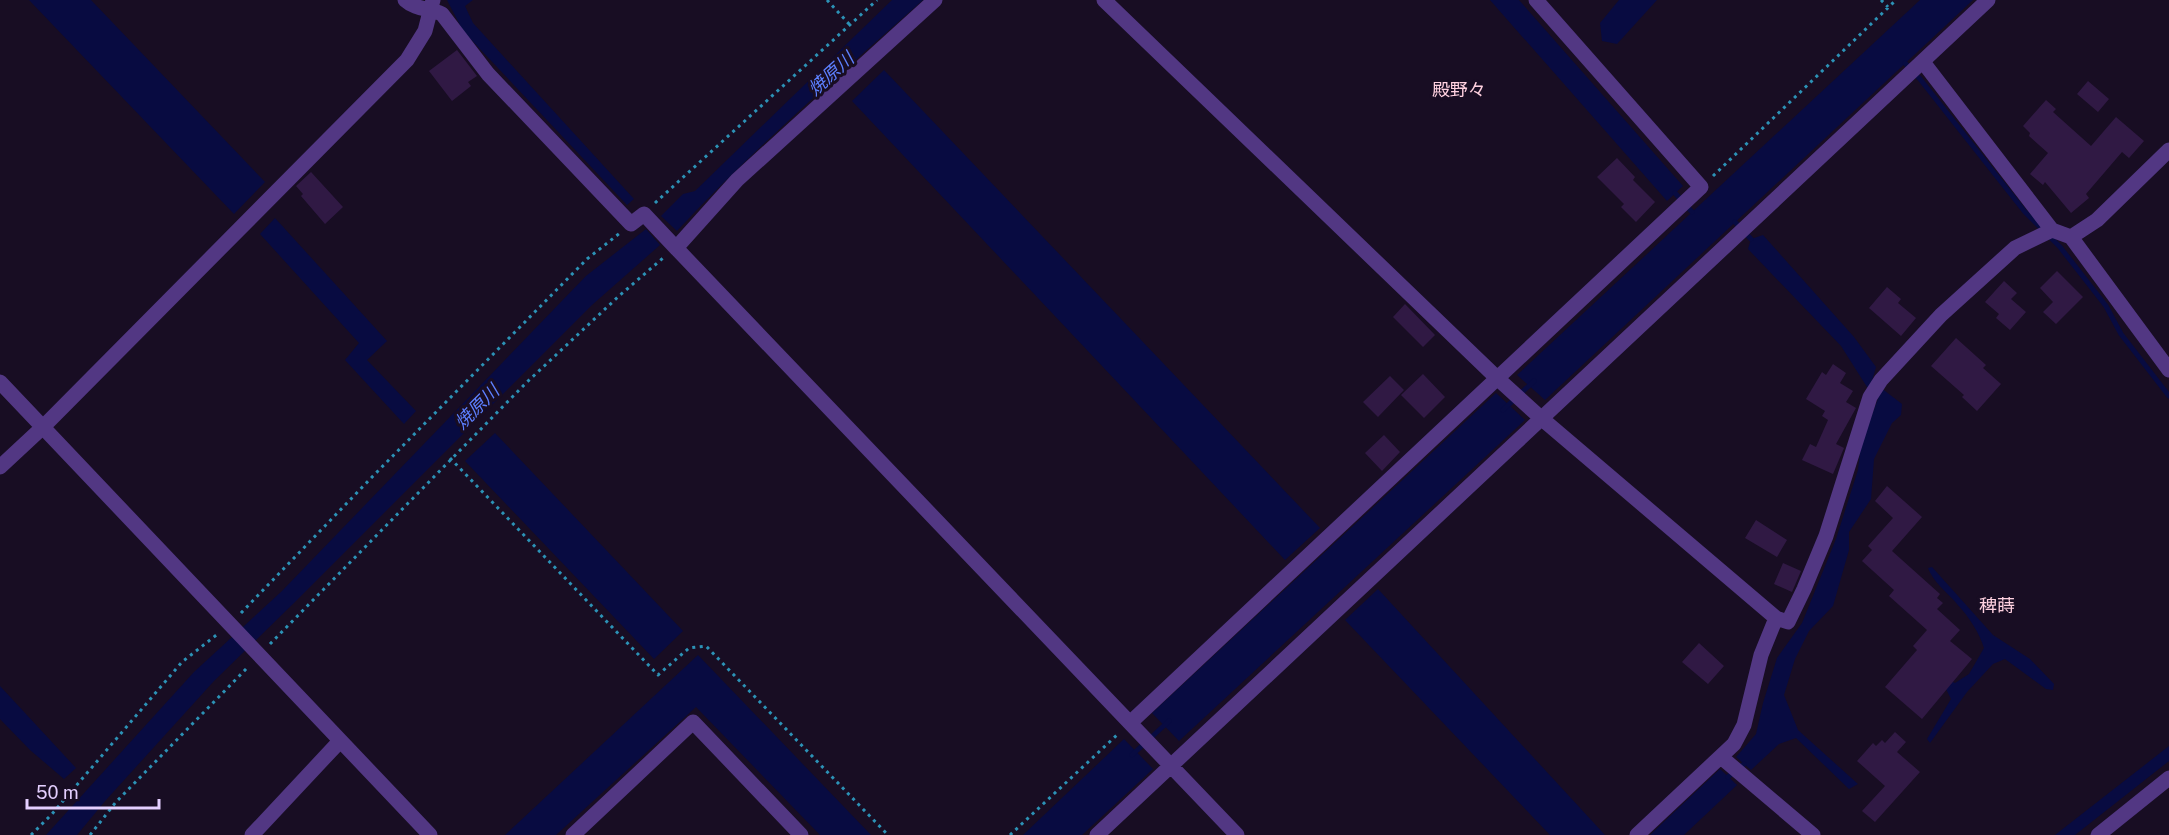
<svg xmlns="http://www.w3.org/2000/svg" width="2169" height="835" font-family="'Public Sans','Noto Sans JP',sans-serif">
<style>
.water{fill:#080b41}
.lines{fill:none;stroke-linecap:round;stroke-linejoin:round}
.stream{stroke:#080b41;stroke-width:5}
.building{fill:#301944}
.path{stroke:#2c92b6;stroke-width:3;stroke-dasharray:3 4.5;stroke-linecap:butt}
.minor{stroke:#523783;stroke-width:15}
.labels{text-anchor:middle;stroke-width:6;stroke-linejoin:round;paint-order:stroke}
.water-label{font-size:18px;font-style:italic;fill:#5d80ff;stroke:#180d23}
.neighbourhood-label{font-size:18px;fill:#ffd1e0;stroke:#180d23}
</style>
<rect width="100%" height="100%" fill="#180d23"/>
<!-- water -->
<path class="water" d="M29 0H91L265 182 234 214Z
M447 0H473L465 6 473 23 634 199 627 205 463 31Z
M892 0H923C839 75 753 149 677 231L661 216 683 194 695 191Z
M1490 0H1519L1683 186 1667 201Z
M1619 0H1657L1617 44 1602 41 1600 23Z
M1920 0H1973L1545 400 1517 375Z
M884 70 1320 528 1285 560 852 101Z
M275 218 387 341 367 360 416 411 404 424 345 360 359 343 260 234Z
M646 229 660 245 592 305 295 602 214 681 106 800 77 835H46L194 672 282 591 586 276Z
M1763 235 1854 337 1876 367 1872 381 1902 404 1901 415 1892 423 1874 459 1871 499 1849 532V550L1833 606 1809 631 1795 659 1784 695 1798 730 1858 784 1849 789 1796 738 1779 744 1751 770 1736 757 1756 734 1763 703 1777 658 1802 623 1836 539 1858 470 1861 444 1879 396 1867 387 1841 346 1748 249 1751 239Z
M1496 393 1525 420 1179 741 1152 713Z
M495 433 683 631 654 659 465 461Z
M1932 567 1993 635 2030 659 2054 684 2053 690 2046 689 2005 659 1993 664 1967 692 1930 743 1927 739 1951 699 1939 675 1955 683 1969 674 1984 648C1979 632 1969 617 1957 604 1948 593 1933 582 1928 568Z
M1378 589 1605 835H1550L1345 620Z
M698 655 871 835H820L696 707 556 835H505Z
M0 686 76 768 64 779 30 750 0 719Z
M1124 739 1153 769 1082 835H1023Z
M2169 746V761L2075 835H2055Z
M1720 769 1737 785 1684 835H1650Z"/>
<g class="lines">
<!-- stream -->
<path class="stream" d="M1905 63 1920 79 2025 212 2060 247 2106 306 2121 334 2169 396
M1675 193 1692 212
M1735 222 1751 239
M1503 410 1534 381
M1132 755 1169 721
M1728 777 1744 764"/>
</g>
<!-- building -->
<path class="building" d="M457 50 477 76 468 82 471 86 452 101 429 71Z
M2088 81 2109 99 2098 112 2077 94Z
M2046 100 2056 109 2053 112 2091 146 2116 117 2144 141 2129 158 2122 152 2086 194 2089 198 2071 213 2045 182 2043 185 2030 174 2048 153 2029 136 2030 133 2023 126Z
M1617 158 1635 177 1633 180 1655 202 1636 222 1621 207 1624 204 1597 177Z
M311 172 343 207 325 224 301 196 303 194 296 186Z
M2057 271 2083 297 2056 324 2043 312 2053 302 2040 288Z
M2004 281 2017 293 2011 299 2026 312 2010 330 1996 318 1999 314 1985 302Z
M1887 287 1901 299 1898 303 1916 318 1901 336 1869 308Z
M1405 304 1435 335 1423 347 1393 317Z
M1956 338 1986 365 1983 368 2001 384 1977 411 1962 397 1964 395 1931 366Z
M1833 364 1846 373 1840 383 1853 391 1846 402 1856 408 1836 444 1844 448 1833 474 1802 460 1810 444 1816 447 1828 420 1822 416 1825 411 1806 399 1822 372 1826 375Z
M1423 374 1445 397 1424 418 1401 395Z
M1390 376 1404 390 1378 417 1363 402Z
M1384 435 1400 452 1382 471 1365 453Z
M1887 486 1922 517 1892 551 1940 594 1937 598 1943 603 1937 609 1960 630 1950 641 1972 659 1922 719 1885 687 1917 650 1913 646 1927 630 1889 596 1894 590 1862 561 1872 550 1868 546 1893 518 1875 501Z
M1756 520 1787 540 1777 557 1745 538Z
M1783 563 1801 571 1792 592 1774 584Z
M1699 643 1724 666 1708 684 1682 662Z
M1895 732 1906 742 1897 752 1920 772 1875 822 1862 811 1885 786 1857 761 1873 743 1876 746 1882 740 1885 743Z"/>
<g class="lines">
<!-- path -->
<path class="path" d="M827 0 849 24
M1881 0 1888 7
M1713 176 1896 0
M655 203 877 0
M450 458 658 675 689 648 706 646 888 835
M241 613 374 475 587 259 620 233
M270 644 526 383 619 296 663 258
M31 835 52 814 182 662 219 633
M90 835 116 802 249 666
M1010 835 1118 734"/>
<!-- minor -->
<path class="minor" d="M405 0C416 10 429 8 442 14L488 74 631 224 644 214 676 248 1237 835
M1104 0 1497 378 1541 418 1776 618 1788 622 1804 589 1826 536 1870 397 1881 380 1941 315 2015 248 2052 230
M1923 62 2052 230 2071 237 2169 370
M2071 237 2097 220 2169 150
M676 248 737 180 935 0
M0 382 430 835
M0 467 43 427 407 60 425 31 433 0
M1131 722 1701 187 1536 0
M1721 757 1813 835
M252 835 340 741
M573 835 693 722 801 835
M1097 835 1988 0
M1637 835 1734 744 1744 725 1761 655 1776 618
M2098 835 2169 778"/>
</g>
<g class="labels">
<!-- water labels -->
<g class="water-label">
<text transform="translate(831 74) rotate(-42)" y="6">焼原川</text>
<text transform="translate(477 407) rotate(-45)" y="6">焼原川</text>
</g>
<!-- neighbourhood labels -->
<g class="neighbourhood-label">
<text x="1459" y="96">殿野々</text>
<text x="1997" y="612">稗蒔</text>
</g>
</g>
<!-- scale -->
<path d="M27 799v9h132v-9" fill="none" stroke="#e4cfff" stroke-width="3"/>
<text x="36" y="799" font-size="18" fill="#e4cfff" stroke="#180d23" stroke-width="4.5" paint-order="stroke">50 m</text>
</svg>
